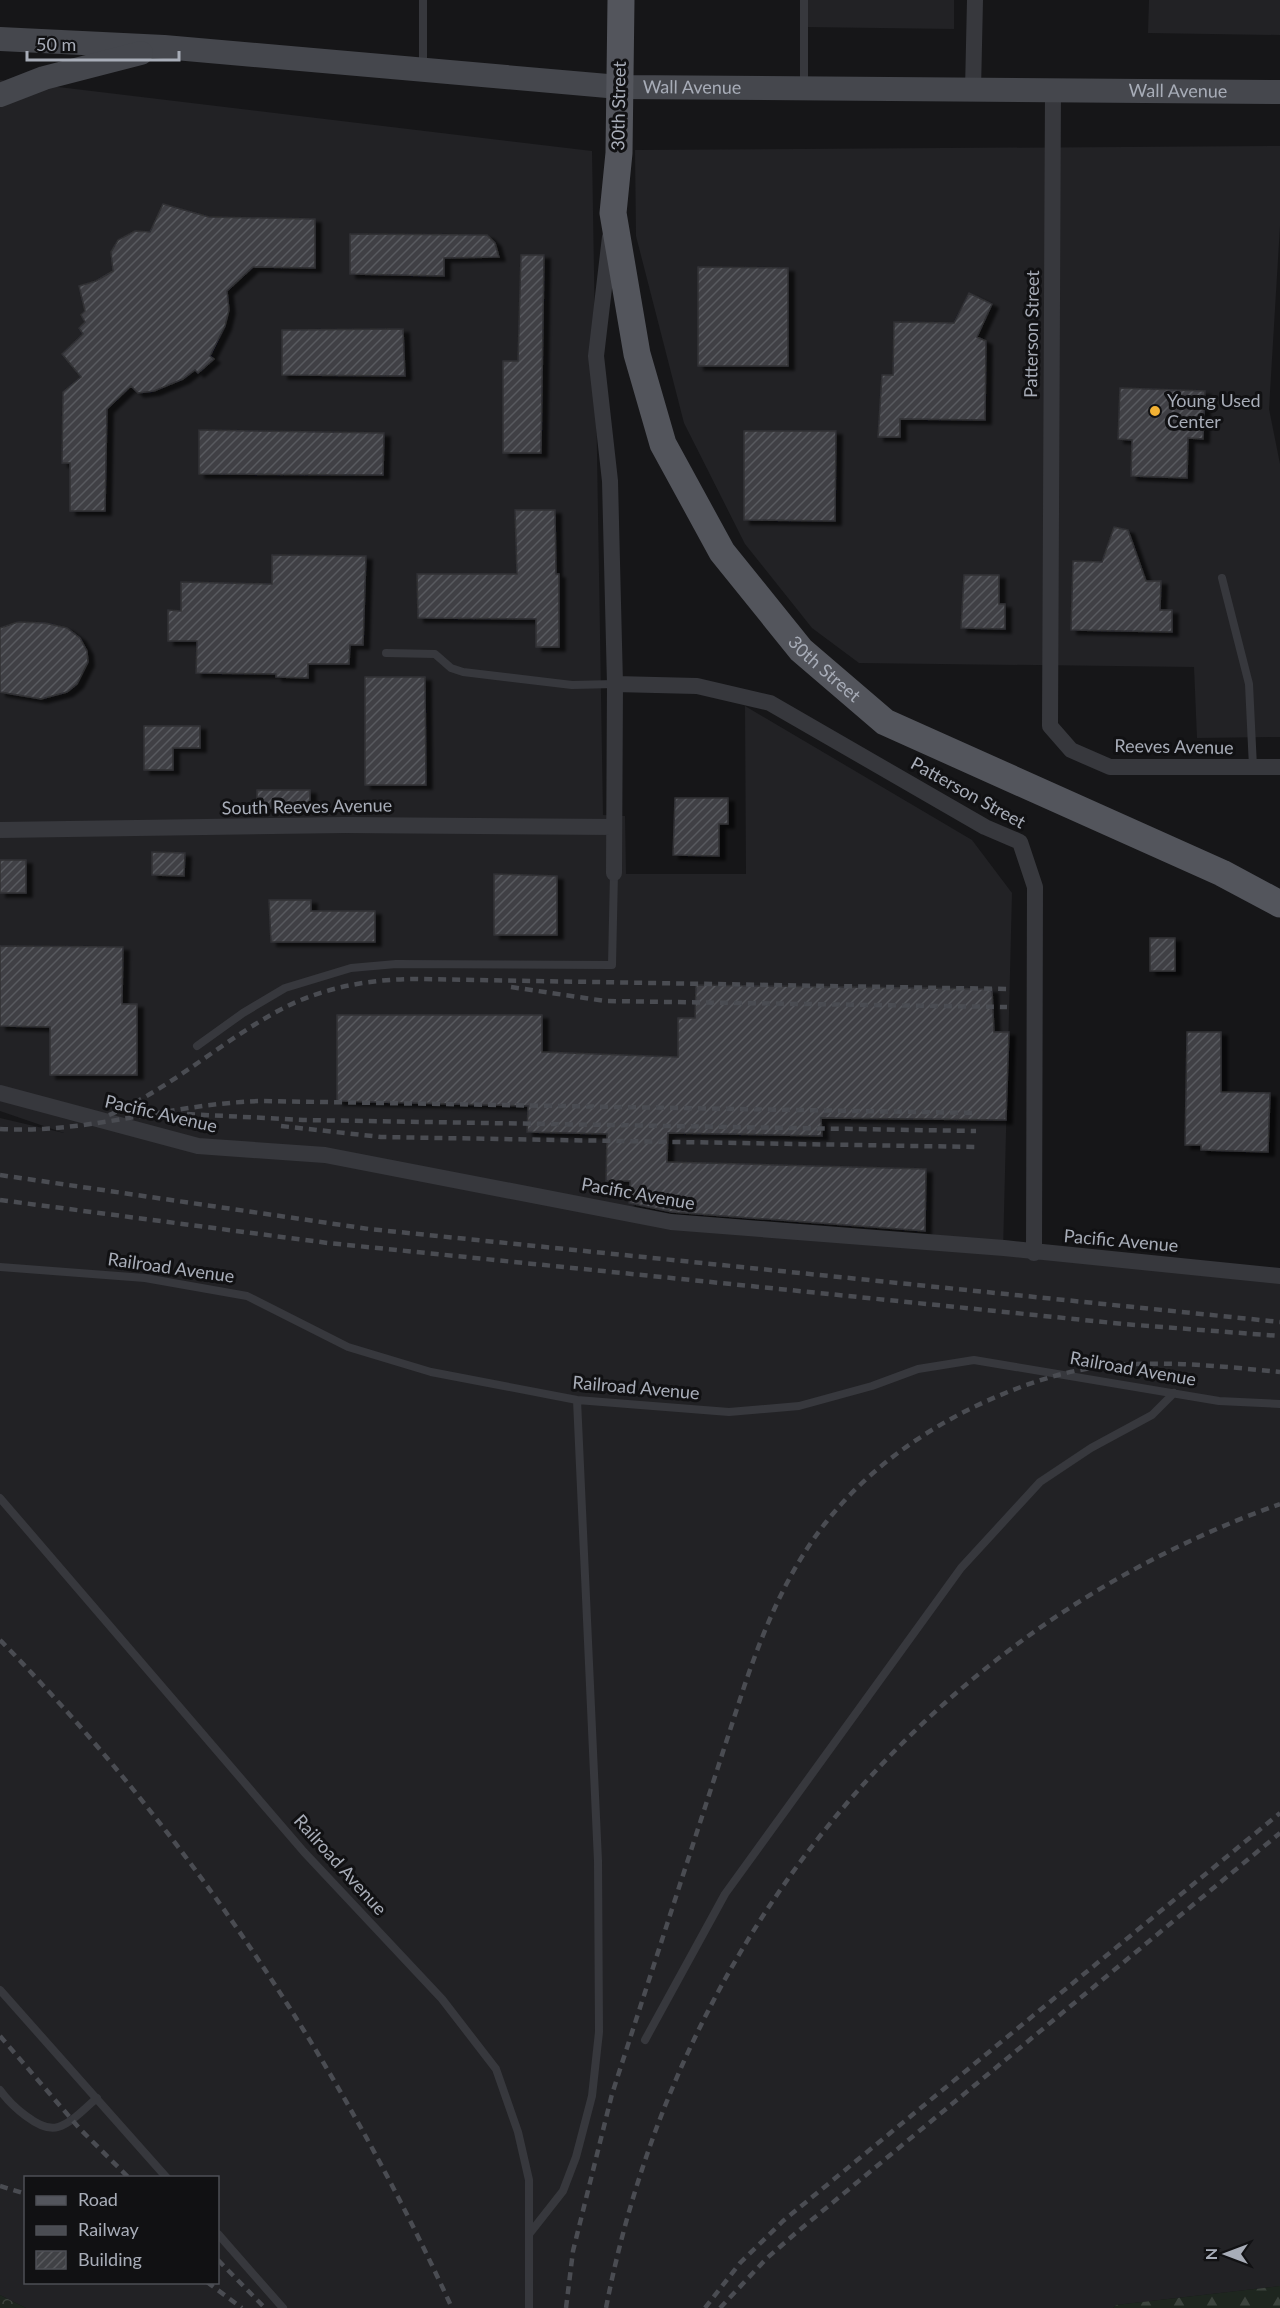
<svg xmlns="http://www.w3.org/2000/svg" width="1280" height="2308" font-family="Lato,sans-serif">
<style>
.built{fill:#222225;fill-rule:evenodd}
.forest{fill:url(#forest-firs)}
.park{fill:url(#park-crowns)}
.building{fill:url(#building-hatch);stroke:#303034;stroke-width:1.5;filter:url(#shadow)}
.lines{fill:none;stroke-linecap:round;stroke-linejoin:round}
.service{stroke:#37383d;stroke-width:8}
.minor{stroke:#37383d;stroke-width:16}
.secondary{stroke:#45474d;stroke-width:24}
.primary{stroke:#53555c;stroke-width:27}
.rail{stroke:#4a4c52;stroke-width:4.5;stroke-dasharray:8 6;stroke-linecap:butt}
.poi-dot{fill:#f2b134;stroke:#111113;stroke-width:2}
.labels{text-anchor:middle;stroke-width:6;stroke-linejoin:round;paint-order:stroke}
.street-label{font-size:18px;fill:#a8adb8;stroke:#111113}
.poi-label{font-size:18px;fill:#a8adb8;stroke:#111113;text-anchor:start}
</style>
<defs>
<pattern id="forest-firs" width="22" height="20" patternUnits="userSpaceOnUse" patternTransform="scale(1.5)"><rect width="22" height="20" fill="#1e261f"/><path d="M5 1l3.5 6h-7zM16 11l3.5 6h-7z" fill="#3c433d"/></pattern>
<pattern id="park-crowns" width="20" height="18" patternUnits="userSpaceOnUse" patternTransform="scale(1.5)"><rect width="20" height="18" fill="#1e261f"/><path d="M2 6a3 3 0 1 1 6 0M12 15a3 3 0 1 1 6 0" fill="none" stroke="#3c433d"/></pattern>
<pattern id="building-hatch" width="6" height="6" patternUnits="userSpaceOnUse" patternTransform="scale(1.5)"><rect width="6" height="6" fill="#404145"/><path d="M-1 1l2-2M0 6l6-6M5 7l2-2" fill="none" stroke="#595a5e"/></pattern>
<filter id="shadow"><feDropShadow dx="6" dy="4" stdDeviation="1.5" flood-color="#0009"/></filter>
</defs>
<rect width="100%" height="100%" fill="#161618"/>
<!-- built -->
<path class="built" d="M806 0H954V29L805 27Z
M1149 0H1280V35L1148 33Z
M0 80 592 151 603 815 625 816 626 874H746L745 706 972 840 1012 893 1003 1252 1280 1283V2286L1116 2305 1113 2308H26L0 2295V1118L64 1133 0 1111ZM26 2178H218V2282H26Z
M1280 146V226L1269 409 1280 464V737L1197 738 1194 667 859 663 812 628 745 544 684 423 636 236 635 150Z"/>
<!-- forest -->
<path class="forest" d="M1280 2286V2308H1113L1116 2305Z"/>
<!-- park -->
<path class="park" d="M0 2295 26 2308H0Z"/>
<!-- building -->
<path class="building" d="M163 204 209 217 315 219V268L253 267 227 291 229 310 225 326 210 356 214 359 204 368 198 373 195 370 183 379 154 391 138 393 131 386 107 409 105 511H70V463H62L63 392 81 377 62 354 83 334 79 328 85 322 81 315 85 311 79 286 96 281 113 271 111 252 118 240 135 231 150 232Z
M350 234 487 235 495 243 499 257 444 258V276L350 274Z
M521 255H544L541 453H503V361H518Z
M698 267 788 268V366H698Z
M969 293 992 304 977 337 986 341 985 420 900 419V437H878L882 375H893L894 322 954 323Z
M403 329 405 376 282 375V330Z
M1120 388 1205 391 1203 439 1188 438 1187 478 1131 476 1132 440 1118 439Z
M199 430 384 433 383 475 199 474Z
M744 431H836L835 521 744 520Z
M515 510H555L556 574H559V647H536V619L418 618 417 574H517Z
M1114 527 1128 530 1146 581H1161L1160 610H1172V632L1071 630 1073 561 1102 562Z
M272 555 366 556 363 645H350L349 664H308V678L276 677V674L196 673 197 641H168V610L181 611V582L272 584Z
M964 575H999V604H1005V629L961 628Z
M18 622 45 623 67 628 80 638 87 651 88 662 77 684 67 692 41 699 0 692V628Z
M365 677H425L426 785H365Z
M144 726H200V748H173V770H144Z
M257 790H310V808H257Z
M675 798H728V824H719V856L673 855Z
M152 852 185 853 184 876 152 875Z
M0 860H26V893H0Z
M494 874 557 876V935H494Z
M269 900H311V911H375V942H271Z
M1150 938H1175V971H1150Z
M0 946 123 947 122 1004H137V1075H50V1027L0 1026Z
M696 985 992 989 994 1032H1009L1006 1120 821 1118 822 1136 668 1133 667 1162 926 1169 925 1231 672 1212 629 1203 630 1181H606L607 1134 527 1132 528 1106 337 1101V1015H542V1052L678 1057V1018H695Z
M1187 1032H1221V1092L1270 1093 1268 1152 1201 1150V1145H1185Z"/>
<g class="lines">
<!-- service -->
<path class="service" d="M804 0V85
M423 67V0
M1222 578 1249 684 1253 767
M386 653 435 654 451 668 463 672 572 685 615 684
M197 1046 243 1013 285 988 351 968 396 964 612 965 614 873
M0 1267 145 1278 247 1296 348 1347 431 1372 577 1400 729 1412 799 1406 872 1386 918 1369 974 1360 1219 1401 1280 1404
M0 1498 304 1852 442 1999 496 2069 518 2132 529 2180V2308
M0 1990 167 2178
M645 2040 725 1894 961 1568 1040 1482 1091 1448 1152 1415 1174 1393
M0 2090C10 2104 40 2133 58 2127 72 2123 86 2107 97 2098
M530 2233 563 2191 576 2157 592 2096 599 2032 598 1861 577 1400
M218 2234 283 2308"/>
<!-- minor -->
<path class="minor" d="M973 90 975 0
M1053 90 1050 726 1071 750 1110 767H1280
M610 237 596 356 610 481 615 684 614 873
M615 684 697 686 770 703 985 827 1020 842 1035 887 1034 1253
M0 830 344 825 614 827
M0 1093 198 1146 325 1155 671 1222 1004 1248 1280 1276"/>
<!-- secondary -->
<g class="secondary">
<path id="s1" d="M0 39 164 47 619 87 1280 92"/>
<path d="M0 95 44 78 141 53"/>
</g>
<!-- primary -->
<path class="primary" id="s2" d="M621 0 619 153 613 213 637 354 663 444 722 552 801 650 885 722 1222 873 1280 904"/>
<!-- rail -->
<path class="rail" d="M511 987 605 1001 1007 1007
M187 1114 303 1120 976 1131
M109 1115C170 1089 218 1044 276 1012 319 988 368 979 417 979L1007 989
M281 1126 381 1137 976 1147
M0 1129C88 1134 174 1103 262 1101L976 1113
M0 1175 369 1229 1280 1322
M0 1200 328 1243 1123 1324 1280 1336
M0 1640C189 1833 340 2063 452 2308
M0 2036 80 2129 129 2178
M0 2186 26 2194
M218 2260 265 2308
M207 2282 242 2308
M566 2308 573 2251 612 2094 744 1687C764 1628 788 1570 827 1521 883 1450 972 1399 1058 1375 1129 1356 1208 1365 1280 1372
M606 2308C677 1941 924 1631 1280 1504
M705 2308 740 2263 783 2221 1280 1813
M720 2308 767 2258 797 2232 1280 1833"/>
</g>
<!-- markers -->
<circle class="poi-dot" cx="1155" cy="411" r="6"/>
<g class="labels">
<!-- street labels -->
<g class="street-label">
<text dy="6" stroke="none"><textPath href="#s1" startOffset="694">Wall Avenue</textPath></text>
<text dy="6" stroke="none"><textPath href="#s1" startOffset="1180">Wall Avenue</textPath></text>
<text transform="translate(619 106) rotate(-89)" y="6">30th Street</text>
<text transform="translate(1032 334) rotate(-89)" y="6">Patterson Street</text>
<text dy="6" stroke="none"><textPath href="#s2" startOffset="729">30th Street</textPath></text>
<text transform="translate(1174 747) rotate(1)" y="6">Reeves Avenue</text>
<text transform="translate(968 793) rotate(29)" y="6">Patterson Street</text>
<text transform="translate(307 807) rotate(-1)" y="6">South Reeves Avenue</text>
<text transform="translate(161 1114) rotate(13)" y="6">Pacific Avenue</text>
<text transform="translate(638 1194) rotate(10)" y="6">Pacific Avenue</text>
<text transform="translate(1121 1241) rotate(5)" y="6">Pacific Avenue</text>
<text transform="translate(171 1268) rotate(8)" y="6">Railroad Avenue</text>
<text transform="translate(1133 1369) rotate(10)" y="6">Railroad Avenue</text>
<text transform="translate(636 1388) rotate(5)" y="6">Railroad Avenue</text>
<text transform="translate(340 1865) rotate(48)" y="6">Railroad Avenue</text>
</g>
<!-- poi labels -->
<g class="poi-label">
<text x="1167" y="407">Young Used<tspan x="1167" dy="21">Center</tspan></text>
</g>
</g>
<!-- legend -->
<rect x="24" y="2176" width="195" height="108" fill="#111113" stroke="#4d4f55" stroke-width="1.5"/>
<rect x="36" y="2196" width="30" height="9" fill="#53555c" stroke="#4d4f55" stroke-width="1.5"/>
<text x="78" y="2206" font-size="18" fill="#a8adb8">Road</text>
<rect x="36" y="2226" width="30" height="9" fill="#4a4c52" stroke="#4d4f55" stroke-width="1.5"/>
<text x="78" y="2236" font-size="18" fill="#a8adb8">Railway</text>
<rect x="36" y="2251" width="30" height="18" fill="url(#building-hatch)" stroke="#4d4f55" stroke-width="1.5"/>
<text x="78" y="2266" font-size="18" fill="#a8adb8">Building</text>
<!-- north arrow -->
<g transform="translate(1226 2254) rotate(270)" stroke="#111113" stroke-width="4.5" paint-order="stroke">
<path d="M0-4.5L10 22L0 15L-10 22Z" fill="#a8adb8"/>
<text y="-9" font-size="16" font-weight="bold" text-anchor="middle" fill="#a8adb8">N</text>
</g>
<!-- scale -->
<path d="M27 51v9h152v-9" fill="none" stroke="#a8adb8" stroke-width="3"/>
<text x="36" y="51" font-size="18" fill="#a8adb8" stroke="#111113" stroke-width="4.5" paint-order="stroke">50 m</text>
</svg>
